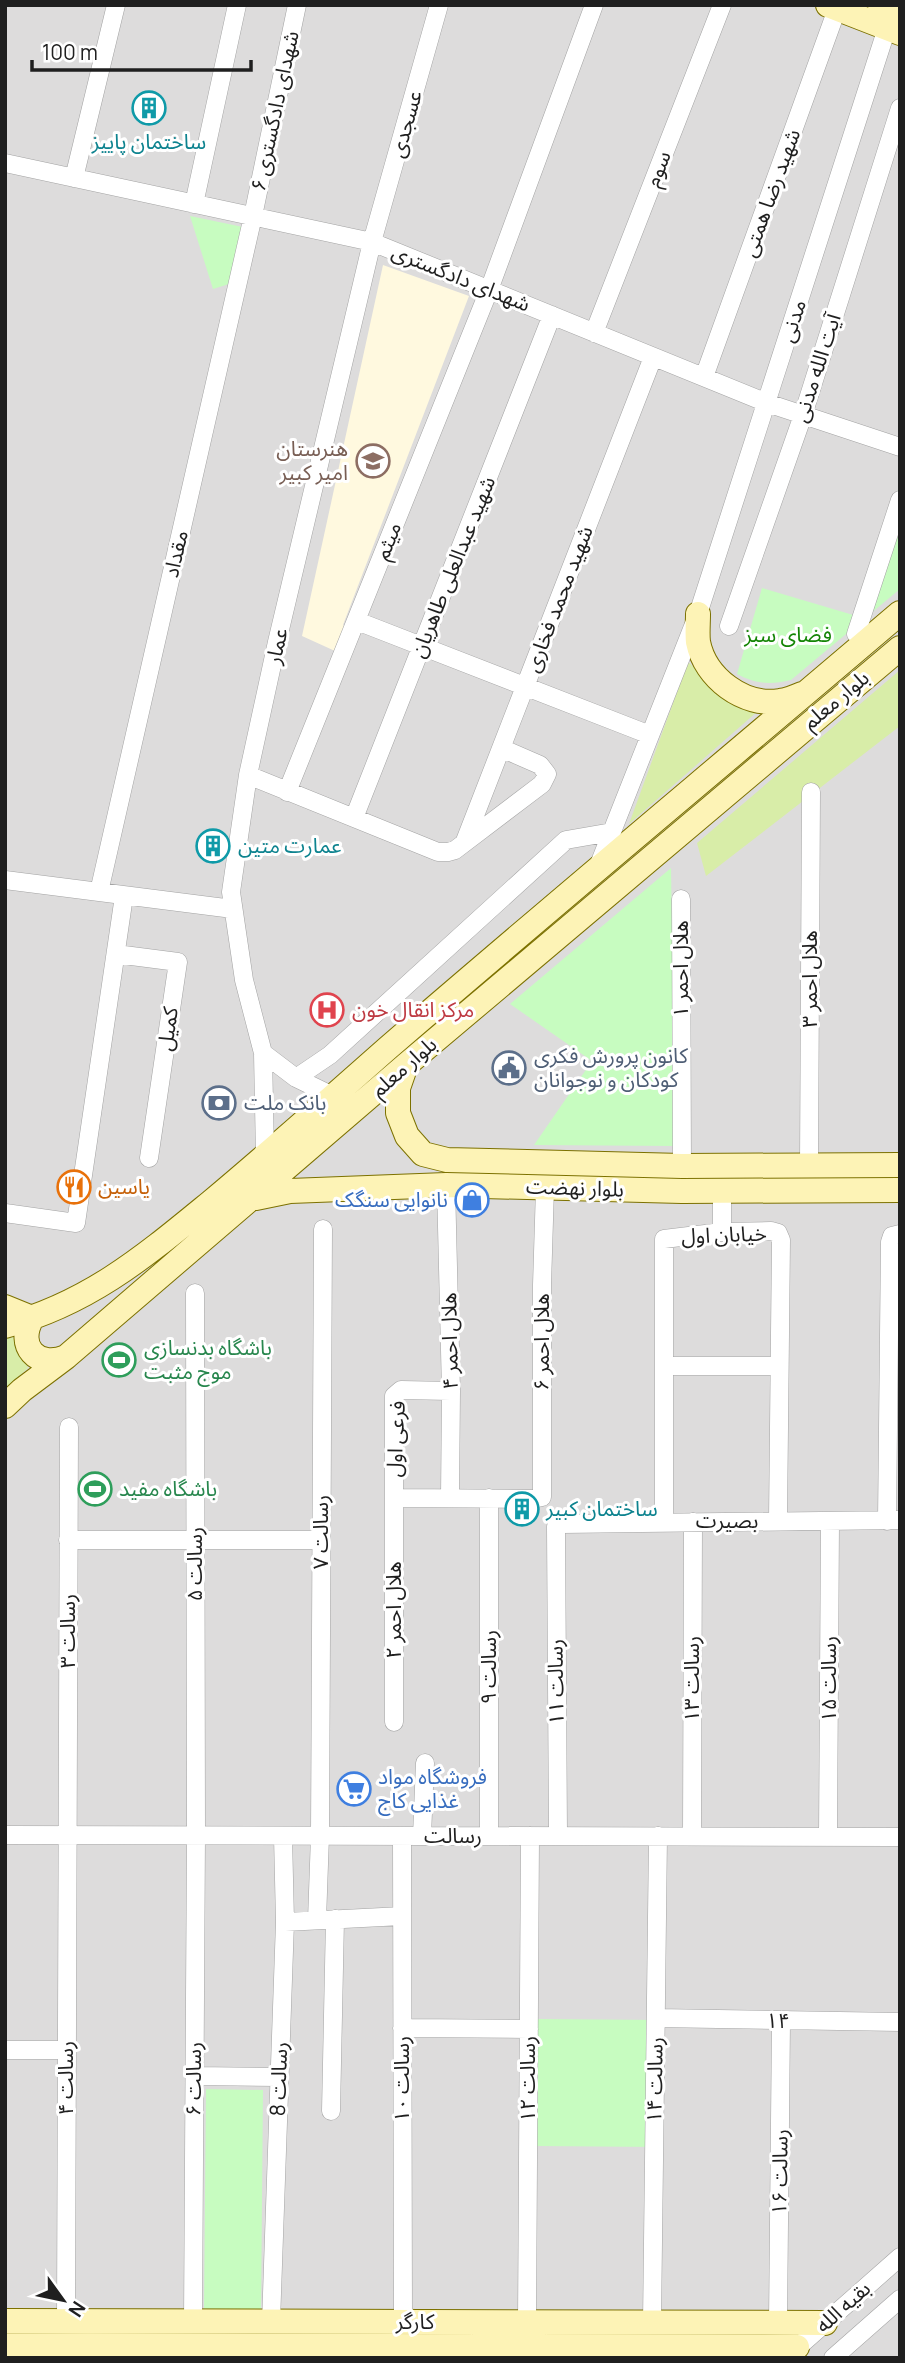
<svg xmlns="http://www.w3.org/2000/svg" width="905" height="2363" font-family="Manrope,'Noto Sans Arabic',sans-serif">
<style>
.residential{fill:#dddcdc}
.education{fill:#fff9df}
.grass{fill:#d8eda8}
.park{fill:#c7fcc0}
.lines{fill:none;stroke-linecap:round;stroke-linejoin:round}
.street-casing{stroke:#a3a3a3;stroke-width:19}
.secondary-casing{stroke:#7c7100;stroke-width:26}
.street{stroke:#fff;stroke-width:18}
.secondary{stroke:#fdf3b6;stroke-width:24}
.labels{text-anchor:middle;stroke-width:6;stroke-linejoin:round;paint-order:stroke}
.street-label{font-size:21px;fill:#1f1f1f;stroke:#fff}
.culture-label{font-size:21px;fill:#0d838f;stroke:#fff;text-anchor:start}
.education-label{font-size:21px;fill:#785e54;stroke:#fff;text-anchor:end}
.park-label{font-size:21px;fill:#148505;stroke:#fff}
.health-label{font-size:21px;fill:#be3a42;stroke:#fff;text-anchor:start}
.service-label{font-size:21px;fill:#4e5e75;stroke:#fff;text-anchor:start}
.food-label{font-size:21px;fill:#c56008;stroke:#fff;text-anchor:start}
.shop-label{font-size:21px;fill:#366cbe;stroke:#fff;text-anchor:end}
.leisure-label{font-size:21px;fill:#27864d;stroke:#fff;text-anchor:start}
</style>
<rect width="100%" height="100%" fill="#f0eae5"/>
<!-- residential -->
<path class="residential" d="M5 5H900V2358H5Z"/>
<!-- education -->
<path class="education" d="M383 265 469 296 343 625 356 633 346 656 302 636Z"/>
<!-- grass -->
<path class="grass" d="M688 662 732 702 758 711 629 824Z
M900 670V726L706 876 697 843Z
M16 1337 28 1368 5 1389V1338Z"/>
<!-- park -->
<path class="park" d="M190 216 243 227 229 284 213 289Z
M900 483V589L791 680C770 685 756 684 737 674L762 588 860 617Z
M671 868 675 1146 534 1145 592 1061 510 1004Z
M537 2019 663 2020 661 2147 535 2146Z
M206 2089 263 2090 261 2310 204 2309Z"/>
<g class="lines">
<defs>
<path id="street" d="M5 163 372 242 767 403 900 447
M74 178 116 5
M194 204 237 5
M594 333 722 5
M704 377 837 9
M357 621 650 735
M729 626 803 415 900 108
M856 634 900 500
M248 775 438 852H448L455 850 542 784 547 774 540 765 501 748
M287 792 489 290 594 5
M354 818 552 315
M465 841 653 357
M598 867 698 614 887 28
M5 880 233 909
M99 892 253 216 297 5
M681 899 682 1166
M116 954 178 962 149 1158
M263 1053 244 980 231 892 248 775 277 642 372 242 439 5
M296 1078 330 1055 566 840 612 832
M265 1156 263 1053 296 1078 333 1096
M809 1166 811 792
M446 1185 451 1391 450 1497
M5 1213 76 1223 124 896
M722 1232V1191
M664 1366H778
M394 1498 533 1499 542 1497V1285L545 1188
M887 1521 890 1242 892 1236 900 1234
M664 1522V1239L722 1232 771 1231 778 1233 781 1240 778 1521
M68 1540H321
M394 1722V1396L401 1390 451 1391
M5 1835 900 1837
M402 1836 403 2322
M422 1836 425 1763
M489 1836V1498
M558 1836 556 1527 562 1524 900 1520
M692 1836 693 1522
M828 1837 830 1521
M317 1920 320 1836 323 1229
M285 1922 402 1916
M656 2018 900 2022
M402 2028 529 2029
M5 2050H66
M194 2076 279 2077
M331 2111 335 1919
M66 2321 69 1427
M193 2322 196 1835 195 1293
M271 2322 285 1922 283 1836
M527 2323 530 1836
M652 2323 658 1836
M778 2323 781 2021
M790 2354 900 2257
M833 2358 900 2299"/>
<path id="secondary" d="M828 5 900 33
M880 5 900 13
M698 614C698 623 697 634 698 642 705 678 744 707 780 701 788 700 795 697 802 694
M406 1065 398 1088V1113L407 1136 423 1154 447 1160 682 1166 900 1165
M256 1198 290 1191 446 1185 682 1191 900 1190
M5 1307 32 1318C16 1346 37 1369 66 1357
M5 1326C90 1303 145 1256 211 1202 271 1152 330 1099 389 1047 558 901 730 758 900 613
M5 1406 22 1390 66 1357 406 1065 900 648
M5 2321 825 2323
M5 2345 797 2347"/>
</defs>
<!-- street casing -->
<use href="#street" class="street-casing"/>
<!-- secondary casing -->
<use href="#secondary" class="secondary-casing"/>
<!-- street -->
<use href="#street" class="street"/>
<!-- secondary -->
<use href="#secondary" class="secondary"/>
</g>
<!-- icons -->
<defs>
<symbol id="building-ring" viewBox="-11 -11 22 22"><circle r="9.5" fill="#fff" stroke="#0f9aa8" stroke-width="1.5"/><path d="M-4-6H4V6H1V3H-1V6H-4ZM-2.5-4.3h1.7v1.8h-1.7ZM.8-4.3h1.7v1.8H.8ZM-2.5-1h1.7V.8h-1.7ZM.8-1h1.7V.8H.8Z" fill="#0f9aa8"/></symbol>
<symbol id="school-ring" viewBox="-11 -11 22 22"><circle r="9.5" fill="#fff" stroke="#8d6e63" stroke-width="1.5"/><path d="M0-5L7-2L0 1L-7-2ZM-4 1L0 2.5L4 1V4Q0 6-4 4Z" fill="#8d6e63"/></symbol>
<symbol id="hospital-ring" viewBox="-11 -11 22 22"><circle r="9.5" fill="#fff" stroke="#e0444e" stroke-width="1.5"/><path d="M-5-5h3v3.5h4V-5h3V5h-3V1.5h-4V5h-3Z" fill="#e0444e"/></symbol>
<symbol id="civic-ring" viewBox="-11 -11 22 22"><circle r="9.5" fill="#fff" stroke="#5c6f8a" stroke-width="1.5"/><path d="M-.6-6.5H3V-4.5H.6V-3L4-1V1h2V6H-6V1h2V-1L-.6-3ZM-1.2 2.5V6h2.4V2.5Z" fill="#5c6f8a"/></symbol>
<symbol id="bank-ring" viewBox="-11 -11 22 22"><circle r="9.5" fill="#fff" stroke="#5c6f8a" stroke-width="1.5"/><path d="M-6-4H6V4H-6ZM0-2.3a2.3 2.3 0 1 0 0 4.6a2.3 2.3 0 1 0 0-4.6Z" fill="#5c6f8a"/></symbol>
<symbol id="restaurant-ring" viewBox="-11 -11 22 22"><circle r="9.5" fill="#fff" stroke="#e8710a" stroke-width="1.5"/><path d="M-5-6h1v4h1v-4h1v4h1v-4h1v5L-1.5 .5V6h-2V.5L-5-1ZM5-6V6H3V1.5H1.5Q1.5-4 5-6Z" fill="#e8710a"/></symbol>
<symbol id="shop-ring" viewBox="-11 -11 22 22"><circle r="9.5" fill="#fff" stroke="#3f7fe0" stroke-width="1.5"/><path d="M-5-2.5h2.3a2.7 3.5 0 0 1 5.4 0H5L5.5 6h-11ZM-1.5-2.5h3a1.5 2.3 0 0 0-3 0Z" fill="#3f7fe0"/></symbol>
<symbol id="stadium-ring" viewBox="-11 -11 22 22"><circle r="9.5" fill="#fff" stroke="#2e9e5b" stroke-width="1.5"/><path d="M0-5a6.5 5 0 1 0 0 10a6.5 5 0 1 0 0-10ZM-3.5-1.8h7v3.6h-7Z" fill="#2e9e5b"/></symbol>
<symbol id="supermarket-ring" viewBox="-11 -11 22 22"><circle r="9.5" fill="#fff" stroke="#3f7fe0" stroke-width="1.5"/><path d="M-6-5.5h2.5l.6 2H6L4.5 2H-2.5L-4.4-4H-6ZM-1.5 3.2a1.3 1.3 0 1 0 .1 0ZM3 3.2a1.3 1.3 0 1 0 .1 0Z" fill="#3f7fe0"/></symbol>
</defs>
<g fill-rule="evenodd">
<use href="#building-ring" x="130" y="89" width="38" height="38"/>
<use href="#school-ring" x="354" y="442" width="38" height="38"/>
<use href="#building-ring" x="194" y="827" width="38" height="38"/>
<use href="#hospital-ring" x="308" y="991" width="38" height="38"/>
<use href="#civic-ring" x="490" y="1049" width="38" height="38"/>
<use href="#bank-ring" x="200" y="1084" width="38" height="38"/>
<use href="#restaurant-ring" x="55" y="1168" width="38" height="38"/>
<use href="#shop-ring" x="453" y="1181" width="38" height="38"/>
<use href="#stadium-ring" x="100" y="1341" width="38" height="38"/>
<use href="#stadium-ring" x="76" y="1470" width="38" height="38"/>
<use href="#building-ring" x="503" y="1490" width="38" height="38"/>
<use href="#supermarket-ring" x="335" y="1770" width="38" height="38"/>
</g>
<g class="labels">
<!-- street labels -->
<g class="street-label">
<text transform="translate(275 111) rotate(-78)" y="7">شهدای دادگستری ۶</text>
<text transform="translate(406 124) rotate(-74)" y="7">عسجدی</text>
<text transform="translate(658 169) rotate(-69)" y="7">سوم</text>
<text transform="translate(771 193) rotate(-70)" y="7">شهید رضا همتی</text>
<text transform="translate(461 278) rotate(22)" y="7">شهدای دادگستری</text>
<text transform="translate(793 321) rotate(-72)" y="7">مدنی</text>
<text transform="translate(817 368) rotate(-72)" y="7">آیت الله مدنی</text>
<text transform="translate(388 541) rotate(-68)" y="7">میثم</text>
<text transform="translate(176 554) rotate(-77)" y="7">مقداد</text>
<text transform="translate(453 567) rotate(-68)" y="7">شهید عبدالعلی طاهریان</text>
<text transform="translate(559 599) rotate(-69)" y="7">شهید محمد فخاری</text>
<text transform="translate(277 646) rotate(-77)" y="7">عمار</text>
<text transform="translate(836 700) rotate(-40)" y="7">بلوار معلم</text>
<text transform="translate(681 969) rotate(-90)" y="7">هلال احمر ۱</text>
<text transform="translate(810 979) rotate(-90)" y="7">هلال احمر ۳</text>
<text transform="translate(168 1029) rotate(-82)" y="7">کمیل</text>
<text transform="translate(404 1067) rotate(-41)" y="7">بلوار معلم</text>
<text transform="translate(575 1188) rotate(2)" y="7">بلوار نهضت</text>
<text transform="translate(724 1235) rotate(-2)" y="7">خیابان اول</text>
<text transform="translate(450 1341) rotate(-91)" y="7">هلال احمر ۴</text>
<text transform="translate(542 1342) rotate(-90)" y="7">هلال احمر ۶</text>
<text transform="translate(396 1439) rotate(-87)" y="7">فرعی اول</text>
<text x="727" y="1528">بصیرت</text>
<text transform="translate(321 1532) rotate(-90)" y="7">رسالت ۷</text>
<text transform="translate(195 1564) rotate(-90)" y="7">رسالت ۵</text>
<text transform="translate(394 1610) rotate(-90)" y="7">هلال احمر ۲</text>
<text transform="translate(68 1631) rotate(-90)" y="7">رسالت ۳</text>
<text transform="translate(489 1667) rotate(-90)" y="7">رسالت ۹</text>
<text transform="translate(692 1679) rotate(-90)" y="7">رسالت ۱۳</text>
<text transform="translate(829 1679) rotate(-90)" y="7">رسالت ۱۵</text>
<text transform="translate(556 1682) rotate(-91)" y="7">رسالت ۱۱</text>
<text x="453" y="1843">رسالت</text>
<text transform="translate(778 2021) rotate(1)" y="7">۱۴</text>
<text transform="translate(66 2078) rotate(-90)" y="7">رسالت ۴</text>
<text transform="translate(194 2079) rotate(-90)" y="7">رسالت ۶</text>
<text transform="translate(279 2079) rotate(-88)" y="7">رسالت 8</text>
<text transform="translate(402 2079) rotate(-90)" y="7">رسالت ۱۰</text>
<text transform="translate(528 2079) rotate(-90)" y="7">رسالت ۱۲</text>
<text transform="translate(655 2080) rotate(-89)" y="7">رسالت ۱۴</text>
<text transform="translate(780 2172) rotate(-89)" y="7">رسالت ۱۶</text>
<text transform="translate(843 2307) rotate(-42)" y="7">بقیه الله</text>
<text x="415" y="2329">کارگر</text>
</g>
<!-- culture labels -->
<g class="culture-label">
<text x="149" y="149" text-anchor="middle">ساختمان پاییز</text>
<text x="238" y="853">عمارت متین</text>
<text x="546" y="1516">ساختمان کبیر</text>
</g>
<!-- education labels -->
<g class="education-label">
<text x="348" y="456">هنرستان<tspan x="348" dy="24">امیر کبیر</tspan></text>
</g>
<!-- park labels -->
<g class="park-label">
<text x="788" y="642">فضای سبز</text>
</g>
<!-- health labels -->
<g class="health-label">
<text x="352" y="1017">مرکز انقال خون</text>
</g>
<!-- service labels -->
<g class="service-label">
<text x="534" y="1063">کانون پرورش فکری<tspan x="534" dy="24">کودکان و نوجوانان</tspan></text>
<text x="244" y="1110">بانک ملت</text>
</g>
<!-- food labels -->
<g class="food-label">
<text x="98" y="1194">یاسین</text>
</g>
<!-- shop labels -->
<g class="shop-label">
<text x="448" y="1207">نانوایی سنگک</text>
<text x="378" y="1784" text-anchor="start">فروشگاه مواد<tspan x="378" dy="24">غذایی کاج</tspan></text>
</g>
<!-- leisure labels -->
<g class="leisure-label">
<text x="144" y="1355">باشگاه بدنسازی<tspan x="144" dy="24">موج مثبت</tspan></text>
<text x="119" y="1496">باشگاه مفید</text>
</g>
</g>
<!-- border -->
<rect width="905" height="2363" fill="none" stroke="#1f1f1f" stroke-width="14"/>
<!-- north arrow -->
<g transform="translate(63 2300) rotate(123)" stroke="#ffffff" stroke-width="5" paint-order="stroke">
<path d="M0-5L12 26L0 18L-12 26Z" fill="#1f1f1f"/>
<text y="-10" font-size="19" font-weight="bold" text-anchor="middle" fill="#1f1f1f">N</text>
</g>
<!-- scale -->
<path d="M32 60v10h219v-10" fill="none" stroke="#1f1f1f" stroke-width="3.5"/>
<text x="42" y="60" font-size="21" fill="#1f1f1f" stroke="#ffffff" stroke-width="5" paint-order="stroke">100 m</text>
</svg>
